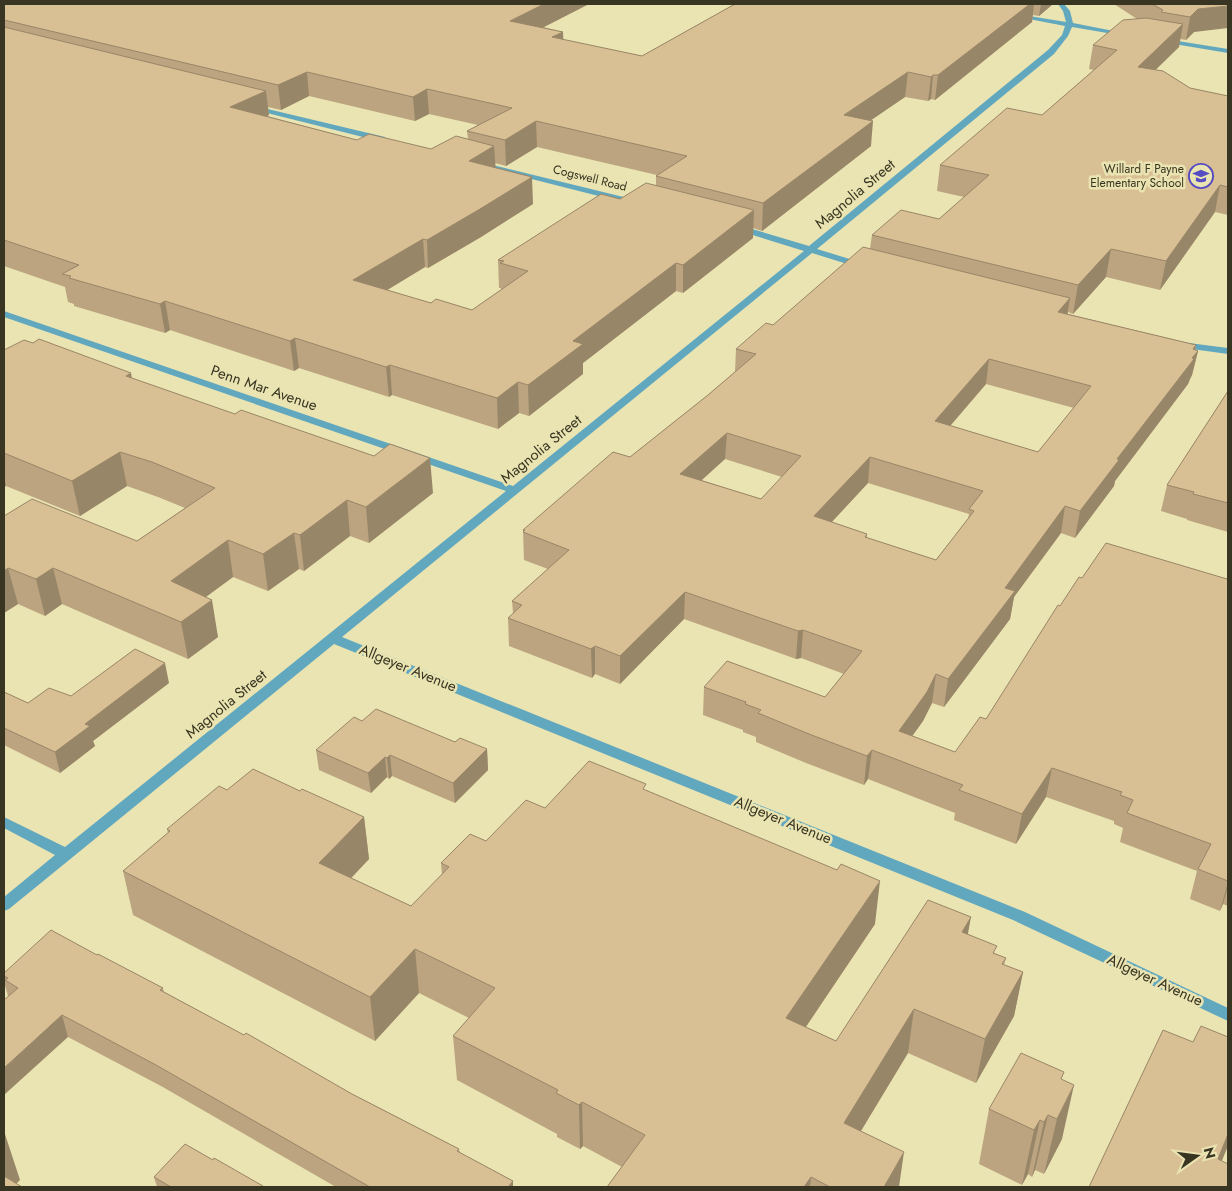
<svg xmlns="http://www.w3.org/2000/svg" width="1232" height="1191" font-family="Jost,sans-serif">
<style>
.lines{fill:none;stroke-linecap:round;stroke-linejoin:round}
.minor{fill:#61a8bf;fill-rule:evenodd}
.wall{fill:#bba47f;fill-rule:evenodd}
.shaded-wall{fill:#988668}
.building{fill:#d9bf94;stroke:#988668;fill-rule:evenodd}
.labels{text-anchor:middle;stroke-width:5;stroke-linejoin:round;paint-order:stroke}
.far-poi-label{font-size:12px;fill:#383522;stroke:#eae4b2;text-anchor:end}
.far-street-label{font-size:12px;fill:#383522;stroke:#eae4b2}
.street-label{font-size:15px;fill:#383522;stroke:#eae4b2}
</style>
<rect width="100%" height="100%" fill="#eae4b2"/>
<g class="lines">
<!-- minor -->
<path class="minor" d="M1058 4H1064L1070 11 1073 23 1129 34 1125 36 1072 27 1068 36 1054 54 817 249 866 264V268H860L812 253 342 637 1025 912 1228 1008V1021L1013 920 334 644 9 909 4 911V897L55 855 4 828V817L65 847 506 491 4 317V311L513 486 804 251 733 229V225H739L809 246 1048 50 1062 35 1065 26 1014 16 1017 14 1066 22 1063 11Z
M1159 38 1228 49V53L1162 42 1158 40Z
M251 105 385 137 386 139 379 141 251 109Z
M476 161 640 201 641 203 634 205 476 165Z
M1181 342 1228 348V354L1177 347V343Z"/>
</g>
<!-- wall -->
<path class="wall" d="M4 4H589L543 27 563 32V40L642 56 735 4H1053L1039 16 1033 15 1032 22 935 100 931 99 928 101 905 97 871 120V146L762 231 753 228V238L683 293 676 291 583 363V374L529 416 519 413 498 429 392 395 389 397 299 368 294 371 170 330 165 333 74 306V304L68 302 65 287 4 266ZM309 96 415 121 429 114 478 125 467 131 468 139 431 149 357 140 267 116 269 115 268 107 281 110ZM537 147 657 175 656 176V185L620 199 498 260 499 288H501V290L472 310 431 303 387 290 425 267 428 268 481 237 533 204 495 168V163L506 166Z
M1114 4H1228L1194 32 1186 40 1180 39 1179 47 1155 70 1190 88 1228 96V215L1215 212 1160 290 1106 277 1073 314 1068 312V314L1196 345 1195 350 1198 351 1192 375 1190 379 1188 384 1115 481 1114 486 1075 538 1061 533 1014 597 1010 619 944 707 932 703 923 721 912 736 955 752 986 719 1060 606 1082 578 1227 579 1228 576V906L1223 904 1220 911 1190 899 1197 871 1120 842 1123 828 1114 824V821L1046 797 1016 844 954 820 955 813 868 779 864 785 806 763 756 742V737L743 732V730L703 715 704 687 825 697 844 674 801 658 796 659 684 619 620 684 595 674 592 678 509 646 508 618 513 613 512 601 548 569 524 560 523 530 630 457 708 395 735 372 736 349 773 325 870 249 872 235 939 219 964 197 937 191 940 165 1042 115 1094 70 1089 69 1093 45 1137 19ZM986 384 1074 408 1038 452 950 426ZM725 459 782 477 761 499 701 480ZM868 483 969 514 968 519 936 560 867 538V534L832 522Z
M4 350 132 379 433 493 369 543 350 536 304 571 299 569 268 591 233 577 206 597 218 637 188 659 62 604 45 616 18 604 4 613V516L137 541 185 508 158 497 127 486 80 516 6 486 4 487Z
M1228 391V532L1187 520V519L1161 511 1167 485Z
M169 683 93 741 95 746 60 773 4 745V692L28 703 71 696Z
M362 721 487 749 488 770 455 803 392 776 389 779 387 777 371 793 319 770 316 750Z
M227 790 300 791 364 817 369 859 351 878 411 906 442 875 441 863 486 841 545 808 646 790 875 924 806 1027 836 1041 968 934 996 954 1006 958 1004 965 1023 972 1014 1016 976 1083 908 1053 861 1131 899 1187H607L622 1167 583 1146 580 1149 557 1137V1134L457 1080 453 1036 469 1018 419 993 375 1041 133 915 123 871 168 833 167 829Z
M97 955 163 988 164 992 352 1094 459 1149 460 1153 513 1181V1187H336L161 1086 68 1037 8 996 4 982V973Z
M1062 1080V1139L1044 1174 1035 1170 1032 1177 1028 1174 1022 1185 979 1164 989 1109Z
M213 1160 263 1187H157L154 1177Z"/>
<!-- shaded-wall -->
<path class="shaded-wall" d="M544 4H589L511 44 510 21Z
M1030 4H1034L1032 22 935 100 938 75Z
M1041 4H1053L1039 16Z
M1228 6V28L1194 32 1186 40 1190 17 1198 9Z
M1183 24 1179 47 1134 91 1138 67Z
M563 32 564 55 552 37Z
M307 72 309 96 281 110 278 85Z
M908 72 905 97 842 140 844 115Z
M933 75 931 99 928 101 931 77Z
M427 89 429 114 415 121 413 97Z
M266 91 269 115 233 132 230 107Z
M536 121 537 147 506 166 505 140Z
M873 121 871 146 762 231 763 203Z
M494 146 496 172 469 161Z
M532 177 533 204 481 237 428 268 427 240Z
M1220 185 1215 212 1160 290 1166 261Z
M754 210 753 238 683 293V265Z
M423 239 425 267 356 309 353 280Z
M1111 249 1106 277 1073 314 1078 285Z
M676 263V291L583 363V374L529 416 528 385 573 341Z
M1070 298 1066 322 1058 312Z
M165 301 170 330 165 333 160 304Z
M295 338 299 368 294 371 290 341Z
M1196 345 1194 355 1198 351 1192 375 1190 379 1188 384 1115 481 1114 486 1075 538 1080 511 1117 459Z
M989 359 986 384 932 447 935 421Z
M390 365 392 395 389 397 386 367Z
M131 373 137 407 126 376Z
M518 382 519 413 498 429 497 398Z
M727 433 725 459 680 500V474Z
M120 452 127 486 80 516 72 481Z
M870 457 868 483 812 543 814 516Z
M430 458 433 493 369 543 366 507Z
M4 476 6 486 4 487Z
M347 500 350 536 304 571 300 535Z
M1065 506 1061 533 1014 597 1010 619 944 707 948 679 1005 588Z
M294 533 299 569 268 591 263 554Z
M228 540 233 577 177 618 171 581Z
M8 568 18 604 4 613V571Z
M53 568 62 604 45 616 36 579Z
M685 592 684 619 620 684V656Z
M212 600 218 637 188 659 181 622Z
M803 630 801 658 796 659 798 631Z
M595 646V674L592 678 591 649Z
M165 663 169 683 93 741 95 746 60 773 55 752 85 724Z
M936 674 932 703 923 721 895 760 899 731Z
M487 749 488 770 455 803 453 783Z
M872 750 868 779 864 785 867 756Z
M390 755 392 776 389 779 387 758Z
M385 757 387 777 371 793 368 773Z
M1052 768 1046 797 1016 844 1022 814Z
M364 817 369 859 324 907 319 863Z
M880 881 875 924 782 1062 786 1018Z
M1228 882V886L1223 904 1220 911Z
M971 917 963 961 962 932Z
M415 949 419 993 375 1041 370 997Z
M1023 972 1014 1016 976 1083 985 1039Z
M914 1009 908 1053 839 1167 844 1123Z
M62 1015 68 1037 4 1095V1068Z
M1074 1085 1062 1139 1044 1174 1057 1119Z
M582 1102 583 1146 580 1149 579 1105Z
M1048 1115 1035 1170 1032 1177 1044 1122Z
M1040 1120 1028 1174 1022 1185 1034 1130Z
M4 1131 20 1180 13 1187H4Z
M1228 1134V1146L1211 1187 1218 1159Z
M904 1152 899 1187H884Z
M811 1177 810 1187H804Z
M513 1181V1187H508Z"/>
<!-- building -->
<path class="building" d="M4 4H544L510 21 563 32 552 37 642 56 735 4H1030L938 75H933L931 77 908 72 844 115 873 121 763 203 656 176 687 156 536 121 505 140 467 131 512 108 427 89 413 97 307 72 278 85 4 20Z
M1152 4H1228V6L1198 9 1190 17 1161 12 1163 10Z
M1146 18 1183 24 1138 67 1163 71 1190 88 1228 96V187L1220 185 1166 261 1111 249 1078 285 872 235 901 210 939 219 989 175 940 165 1007 108 1042 115 1117 50 1093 45 1123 20Z
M4 27 266 91 230 107 357 140 369 134 431 149 456 136 494 146 469 161 532 177 480 209 427 240 423 239 353 280 431 303 436 299 472 310 528 271 500 263 504 261 498 260 601 194 620 199 646 183 754 210 683 265 676 263 573 341 583 344 528 385 518 382 497 398 390 365 386 367 295 338 290 341 165 301 160 304 69 278 71 276 62 274 79 265 4 240Z
M863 247 1070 298 1058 312 1196 345 1193 349 1198 351 1192 358 1194 359 1117 459 1119 460 1080 511 1065 506 1005 588 1015 591 948 679 936 674 927 692 899 731 955 752 980 717 986 719 1058 605 1060 606 1079 577 1082 578 1106 543 1227 579 1228 576V881L1198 869 1211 844 1127 813 1133 800 1120 795 1122 792 1052 768 1022 814 959 790 963 785 872 750 867 756 809 734 758 713 761 710 745 704 746 702 704 687 727 661 825 697 862 651 803 630 798 631 685 592 620 656 595 646 591 649 508 618 522 605 512 601 569 550 523 532 525 530H523L613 452 630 457 708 395 756 354 736 349 766 323 773 325ZM989 359 1091 386 1038 452 935 421ZM727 433 801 456 761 499 680 474ZM870 457 983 491 969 509 974 511 936 560 865 537 867 534 814 516Z
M39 339 131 373 126 376 235 414 241 410 374 456 390 444 430 458 366 507 347 500 300 535 294 533 263 554 228 540 171 581 212 600 181 622 53 568 36 579 8 568 4 571V516L32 499 137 541 215 488 152 462 120 452 72 481 4 453V350L24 340 33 343Z
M1228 391V503L1193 494 1194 492 1167 485Z
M135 649 165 663 85 724 90 726 55 752 4 728V692L28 703 49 688 71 696Z
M376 709 455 742 460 738 487 749 453 783 390 755 387 758 385 757 368 773 316 750 354 717 362 721Z
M589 761 646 784 643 789 837 870 841 864 880 881 786 1018 836 1041 928 900 971 917 962 932 997 946 993 953 1006 958 1002 964 1023 972 985 1039 914 1009 844 1123 904 1152 884 1187H830L811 1177 804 1187H607L645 1135 582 1102 579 1105 556 1093 558 1090 453 1036 495 988 415 949 370 997 123 871 170 831 167 829 219 786 227 790 253 769 300 791 302 789 364 817 319 863 411 906 449 867 441 863 470 834 486 841 526 800 545 808Z
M51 930 97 955 98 954 163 988 160 990 244 1035 246 1033 352 1094 459 1149 457 1151 513 1181 508 1187H370L156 1065 62 1015 4 1068V1000L18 988 5 980 8 978 4 976V973Z
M1201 1026 1228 1037V1134L1218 1159 1228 1164V1187H1089L1163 1030 1193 1042Z
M1021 1053 1064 1072 1061 1079 1074 1085 1057 1119 1048 1115 1044 1122 1040 1120 1034 1130 989 1109Z
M185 1144 213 1160 214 1158 263 1186 262 1187H171L154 1177Z
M4 1176 22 1187H4Z"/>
<!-- icons -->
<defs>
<symbol id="school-ring" viewBox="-11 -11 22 22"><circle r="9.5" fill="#eae4b2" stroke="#554bc2" stroke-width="1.5"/><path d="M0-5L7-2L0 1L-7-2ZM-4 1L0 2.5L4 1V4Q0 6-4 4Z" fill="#554bc2"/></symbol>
</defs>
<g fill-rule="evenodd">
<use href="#school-ring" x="1187" y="162" width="28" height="28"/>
</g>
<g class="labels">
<!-- far-poi labels -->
<g class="far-poi-label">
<text x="1184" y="173">Willard F Payne<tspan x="1184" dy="14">Elementary School</tspan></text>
</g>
<!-- far-street labels -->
<g class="far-street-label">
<text transform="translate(590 178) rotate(14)" y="4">Cogswell Road</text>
</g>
<!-- street labels -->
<g class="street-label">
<text transform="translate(855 194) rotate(-40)" y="5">Magnolia Street</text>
<text transform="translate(264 388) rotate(19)" y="5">Penn Mar Avenue</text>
<text transform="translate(541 449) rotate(-39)" y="5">Magnolia Street</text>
<text transform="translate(408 668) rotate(22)" y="5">Allgeyer Avenue</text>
<text transform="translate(226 704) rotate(-39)" y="5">Magnolia Street</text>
<text transform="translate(783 820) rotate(22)" y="5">Allgeyer Avenue</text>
<text transform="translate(1155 980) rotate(25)" y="5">Allgeyer Avenue</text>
</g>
</g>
<!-- border -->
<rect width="1232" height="1191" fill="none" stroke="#383522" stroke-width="10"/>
<!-- north arrow -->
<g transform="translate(1197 1156) rotate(76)" stroke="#eae4b2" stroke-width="4" paint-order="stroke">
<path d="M0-4L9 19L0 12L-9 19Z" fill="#383522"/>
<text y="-8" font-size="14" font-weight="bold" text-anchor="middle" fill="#383522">N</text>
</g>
</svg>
